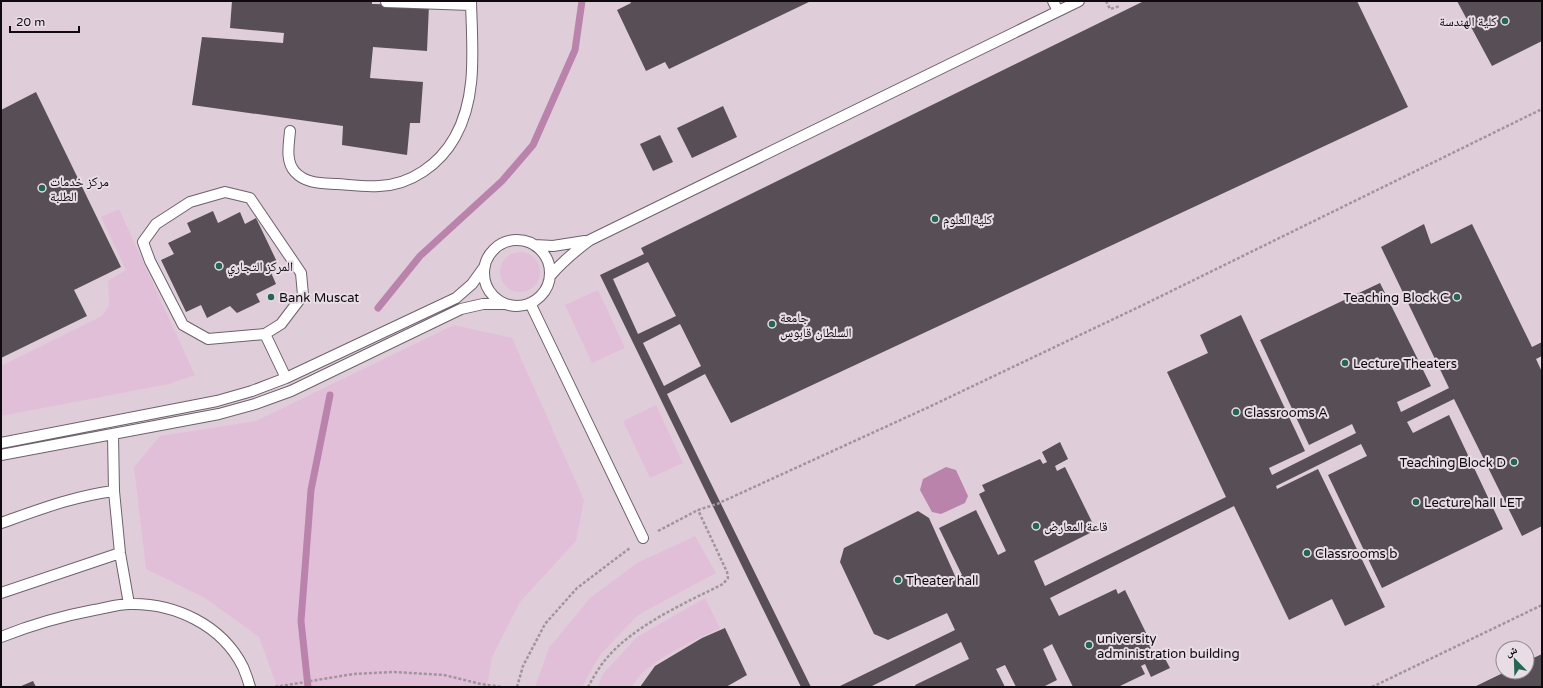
<svg xmlns="http://www.w3.org/2000/svg" width="1543" height="688" font-family="'Varela Round','Noto Naskh Arabic',sans-serif">
<style>
.built{fill:#e0cdda;fill-rule:evenodd}
.green{fill:#e2bfd9}
.water{fill:#b983ab}
.lines{fill:none;stroke-linecap:round;stroke-linejoin:round}
.stream{stroke:#b983ab;stroke-width:7}
.building{fill:#584e55;fill-rule:evenodd}
.service-casing{stroke:#6d626a;stroke-width:12}
.path{stroke:#9f959c;stroke-width:2.5;stroke-dasharray:3 2;stroke-linecap:butt}
.service{stroke:#fff;stroke-width:10}
.poi-dot{fill:#246553;stroke:#e8dce5;stroke-width:1.5}
.labels{text-anchor:middle;stroke-width:4;stroke-linejoin:round;paint-order:stroke}
.poi-label{font-size:13px;fill:#0e0a0d;stroke:#e8dce5;text-anchor:start}
</style>
<rect width="100%" height="100%" fill="#e8dce5"/>
<!-- built -->
<path class="built" d="M1 1H1542V687H1ZM1503 648H1527V672H1503Z"/>
<!-- green -->
<path class="green" d="M119 209 195 375 169 384 1 416V366L102 316 109 306 108 281 126 270 101 217Z
M500 272a20 20 0 1 1 40 0a20 20 0 1 1-40 0Z
M598 290 625 348 592 363 565 305Z
M454 325 512 338 584 500 576 541 520 602 492 657 487 687H277L259 637 205 598 146 569 134 467 160 436 256 421Z
M656 405 683 463 650 478 623 421Z
M695 536 716 573 638 615 600 655 582 687H535L549 648 590 598 637 563Z
M705 598 720 628C694 641 645 661 632 687H598L602 675 637 637Z"/>
<!-- water -->
<path class="water" d="M946 467 956 470 968 496 965 503 941 514 932 512 920 490 923 479Z"/>
<g class="lines">
<!-- stream -->
<path class="stream" d="M378 308 420 256 502 181 533 145 575 50 582 1
M308 687 301 621 311 490 330 395"/>
</g>
<!-- building -->
<path class="building" d="M232 1H372V4L429 5 427 51 373 47 370 78 423 82 420 123H410L407 155 342 145 343 126 192 105 202 37 283 43 284 33 230 28Z
M630 1H811L669 69 665 62 646 71 617 10 631 3Z
M1144 1H1357L1408 107 731 423 705 374 667 394 811 687H801L600 275 644 254 641 248ZM648 262 676 316 638 334 613 279ZM680 324 701 366 664 386 643 343Z
M1457 1H1542V41L1492 66Z
M36 92 121 267 74 290 87 316 1 358V110Z
M723 106 737 137 692 158 677 128Z
M660 135 673 162 653 171 640 144Z
M213 211 218 223 240 212 245 224 256 218 278 264 269 268 276 284 256 294 260 302 237 313 230 306 207 318 201 305 186 312 161 260 174 254 168 243 191 232 187 223Z
M1424 224 1431 244 1472 224 1532 347 1542 342V356L1536 359 1542 372V526L1522 536 1454 399 1407 422 1413 433 1449 415 1503 529 1382 588 1328 475 1367 456 1361 444 1276 486 1277 489 1318 469 1385 607 1345 626 1332 599 1289 620 1234 506 1050 598 1059 616 1116 589 1118 594 1125 590 1153 647 1145 651 1148 657 1161 651 1170 668 1151 677 1145 664 1141 666 1145 674 1118 687H1073L1052 644 1043 649 1057 680 1043 687H1016L1005 665 996 669 1005 687H916L915 685 969 659 961 642 870 687H838L955 630 947 613 888 640 874 634 840 562 844 548 918 511 929 518 956 578 962 575 939 528 976 510 998 555 1006 551 979 494 985 491 982 485 1040 459 1043 464 1047 462 1042 452 1060 442 1068 459 1055 466 1057 471 1065 467 1093 524 1086 527 1090 533 1034 561 1045 586 1226 497 1167 372 1208 353 1200 335 1241 315 1305 451 1269 468 1272 475 1356 433 1352 424 1309 445 1260 340 1380 283 1431 386 1397 402 1401 412 1449 388 1381 247Z
M725 628 747 675 726 687H640L655 666 702 638Z
M1542 654V687H1474L1505 672H1527V661Z
M33 681 36 687H19Z"/>
<g class="lines">
<defs>
<path id="service" d="M1053 1 1058 11
M386 2 471 5
M290 131C289 144 285 161 295 172 306 184 322 183 337 184 351 185 365 187 379 186 411 185 440 164 455 137 478 96 472 47 471 1
M225 192 250 198 301 273 303 295 281 324 265 334 208 339 183 325 150 261 143 242 156 224 190 202Z
M484 273a33 33 0 1 1 66 0a33 33 0 1 1-66 0Z
M534 245 553 246 585 241
M550 276C562 262 575 251 590 240L1079 1
M530 303 643 538
M265 334 286 378
M113 435 114 491 120 553 129 604
M1 443 217 401 252 391 286 378 456 298 472 284 485 266
M1 455 219 414 255 404 291 391 461 309 483 304H505
M1 523C38 510 74 496 114 491
M1 593 120 553
M1 637C31 625 62 616 94 610 106 608 118 604 130 604 175 603 222 625 243 667 246 674 248 680 250 687"/>
</defs>
<!-- service casing -->
<use href="#service" class="service-casing"/>
<!-- path -->
<path class="path" d="M1106 1 1110 9 1120 6
M658 531 698 510 717 504 931 406 1143 305 1542 109
M275 687 353 674 394 672 444 675 481 684 502 687
M517 687 523 666 545 624 577 588 630 548
M588 687C593 678 599 667 606 659 633 626 685 603 723 584L728 578 727 572 698 510
M1372 687 1542 605"/>
<!-- service -->
<use href="#service" class="service"/>
</g>
<!-- markers -->
<g class="poi-dot">
<circle cx="1505" cy="21" r="4"/>
<circle cx="42" cy="188" r="4"/>
<circle cx="935" cy="219" r="4"/>
<circle cx="219" cy="266" r="4"/>
<circle cx="271" cy="297" r="4"/>
<circle cx="1457" cy="297" r="4"/>
<circle cx="772" cy="324" r="4"/>
<circle cx="1345" cy="363" r="4"/>
<circle cx="1236" cy="412" r="4"/>
<circle cx="1514" cy="462" r="4"/>
<circle cx="1416" cy="502" r="4"/>
<circle cx="1036" cy="526" r="4"/>
<circle cx="1307" cy="553" r="4"/>
<circle cx="898" cy="580" r="4"/>
<circle cx="1089" cy="645" r="4"/>
</g>
<g class="labels">
<!-- poi labels -->
<g class="poi-label">
<text x="1497" y="26" text-anchor="end">كلية الهندسة</text>
<text x="50" y="186">مركز خدمات<tspan x="50" dy="15">الطلبة</tspan></text>
<text x="943" y="224">كلية العلوم</text>
<text x="227" y="271">المركز التجاري</text>
<text x="279" y="302">Bank Muscat</text>
<text x="1449" y="302" text-anchor="end">Teaching Block C</text>
<text x="780" y="322">جامعة<tspan x="780" dy="15">السلطان قابوس</tspan></text>
<text x="1353" y="368">Lecture Theaters</text>
<text x="1244" y="417">Classrooms A</text>
<text x="1506" y="467" text-anchor="end">Teaching Block D</text>
<text x="1424" y="507">Lecture hall LET</text>
<text x="1044" y="531">قاعة المعارض</text>
<text x="1315" y="558">Classrooms b</text>
<text x="906" y="585">Theater hall</text>
<text x="1097" y="643">university<tspan x="1097" dy="15">administration building</tspan></text>
</g>
</g>
<!-- border -->
<rect width="1543" height="688" fill="none" stroke="#0e0a0d" stroke-width="4"/>
<!-- north arrow -->
<g transform="translate(1515 660) rotate(337)"><circle r="19" fill="#e8dce5" stroke="#91888f"/>
<path d="M0-3L7 15L0 10L-7 15Z" fill="#246553"/>
<text y="-6" font-size="11" font-weight="bold" text-anchor="middle" fill="#0e0a0d">ش</text>
</g>
<!-- scale -->
<path d="M10 26v6h69v-6" fill="none" stroke="#0e0a0d" stroke-width="2"/>
<text x="16" y="26" font-size="12" fill="#0e0a0d" stroke="#e8dce5" stroke-width="3" paint-order="stroke">20 m</text>
</svg>
